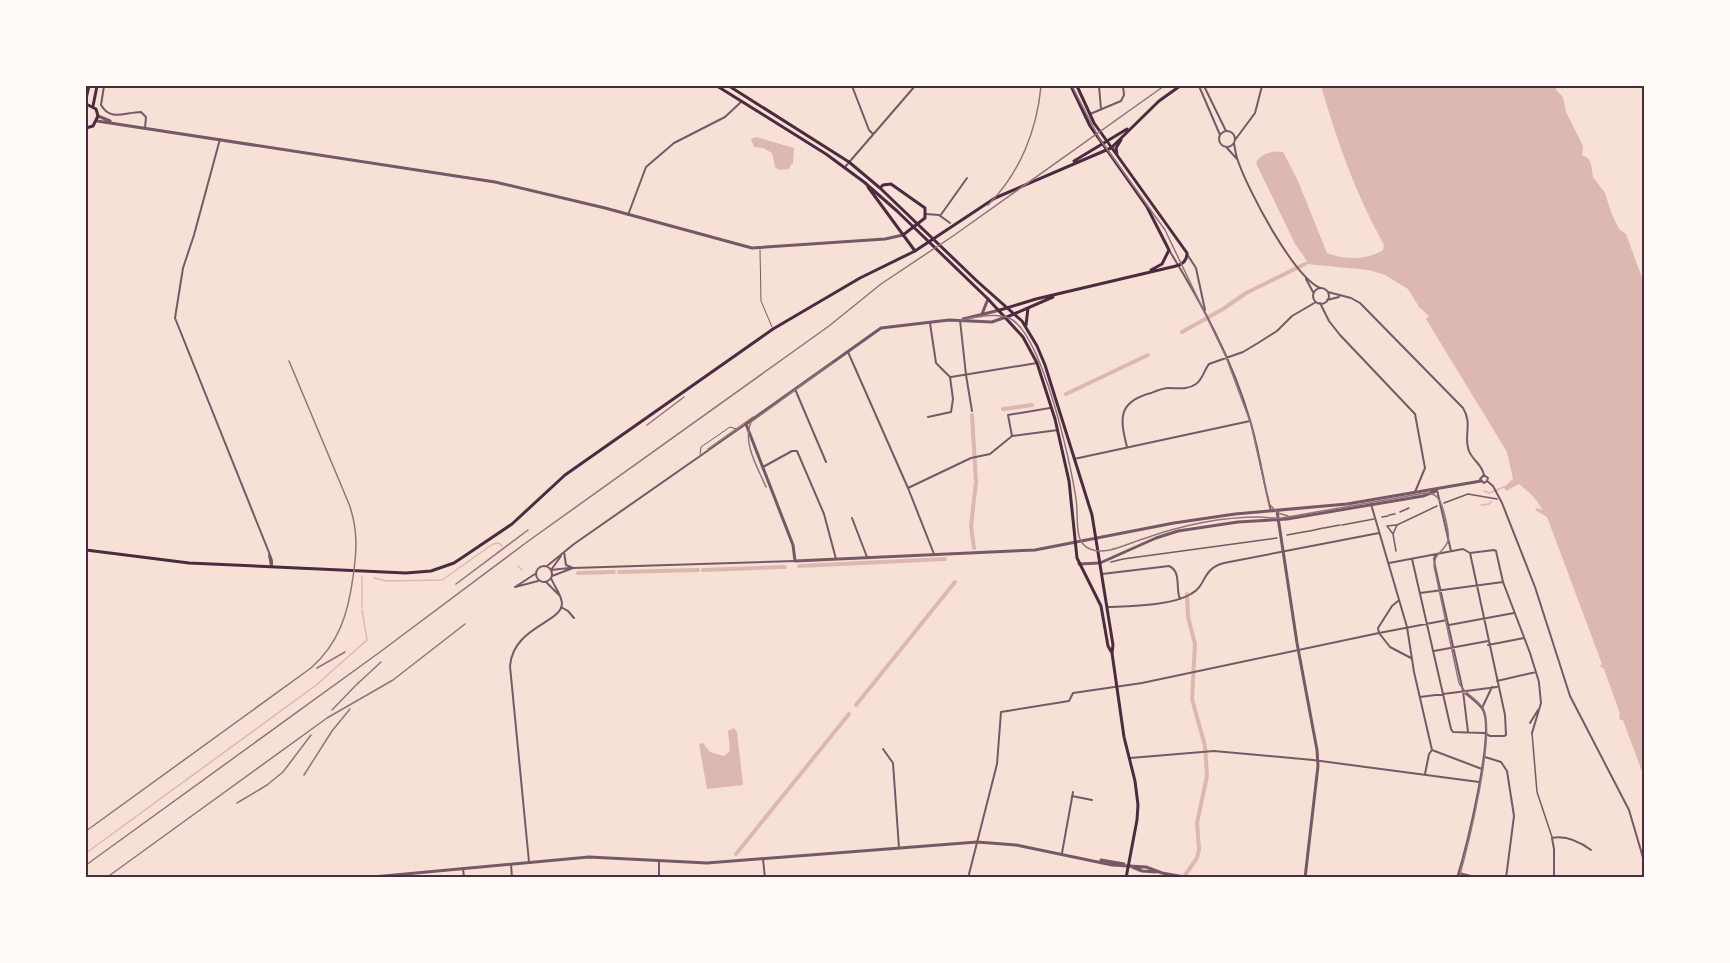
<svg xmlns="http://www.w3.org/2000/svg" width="1730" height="963" font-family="'Public Sans',sans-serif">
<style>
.water{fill:#dcb8b0}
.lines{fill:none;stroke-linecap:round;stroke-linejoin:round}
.stream{stroke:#dcb8b0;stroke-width:1.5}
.canal{stroke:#dcb8b0;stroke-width:4}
.service{stroke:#755966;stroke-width:1}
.pedestrian{stroke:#755966;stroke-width:1.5}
.minor{stroke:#755966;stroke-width:2}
.tertiary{stroke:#755966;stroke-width:3}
.secondary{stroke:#4a2c40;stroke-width:3}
.primary{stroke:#4a2c40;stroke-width:3}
.tram{stroke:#8f747c;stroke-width:1.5}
.rail{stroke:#8f747c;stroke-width:1.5}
.neatline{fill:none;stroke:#4a2c40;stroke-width:2}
</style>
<rect width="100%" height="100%" fill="#f7e1d7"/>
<!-- water -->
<path class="water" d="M1321 86H1557L1556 90 1563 97 1566 112 1583 146 1582 155 1588 158 1591 164 1593 177 1605 193 1611 212 1619 229 1626 234 1644 283V777L1623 720H1620L1619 715 1620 714 1604 669 1600 666 1602 664 1547 517 1535 510 1537 508 1542 510C1537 498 1528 492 1519 484L1506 491 1504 487 1513 479 1507 452 1426 319 1429 316 1419 307 1408 289 1385 275 1369 270 1306 264 1307 261 1295 244 1256 163C1260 154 1273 150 1283 152L1298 181 1327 253C1345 260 1367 260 1383 250L1384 245C1356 195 1337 141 1321 86Z
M756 137 794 148 793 164H791L789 169 779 170 775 167 772 153 763 148 754 147 751 139Z
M734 728 737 732 743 785 707 789 699 744 703 743 710 752 724 756 730 751 728 731Z"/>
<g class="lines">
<!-- stream -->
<path class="stream" d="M1484 491 1489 493 1504 487
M1481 505 1489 504 1492 501
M518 566 522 570
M374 578 387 581 442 580 493 544 499 543 502 546
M362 607V577
M86 853 315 686 367 640 362 610"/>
<!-- canal -->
<path class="canal" d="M1182 332 1223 309 1246 293 1305 264
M1066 394 1148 355
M1003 409 1032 405
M972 415 976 482 971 526 974 548
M799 566 945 559
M703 570 785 567
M619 572 698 570
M578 573 614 572
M856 705 955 582
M736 854 849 714
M1183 878 1197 858 1199 849 1197 823 1207 776 1205 746 1192 699 1195 644 1188 617 1187 594"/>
<!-- service -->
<path class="service" d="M760 250 761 301 772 327
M700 454 701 447 730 427 736 429"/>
<!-- pedestrian -->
<path class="pedestrian" d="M1444 503 1468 494 1497 499
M1400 512 1409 508
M1389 515 1395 514
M1382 517 1388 516
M1342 525 1374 519
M1324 528 1340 525
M1310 531 1323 528
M1393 534 1387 526 1396 525
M1287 535 1309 531
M1396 551 1393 534 1397 525 1437 506
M1111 562 1123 559 1277 538
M1532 733 1537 792 1552 837"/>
<!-- minor -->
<path class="minor" d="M104 86 101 105C111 122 125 112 141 112L146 117 145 128
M852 86 869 130 873 134
M1099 86 1101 109
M1199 86 1220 135
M1204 86 1226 131
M1090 114 1121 101 1124 95 1123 86
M1219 139a8 8 0 1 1 16 0a8 8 0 1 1-16 0Z
M220 139 194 235 183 268 175 318 272 560V567
M1235 140 1255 113 1262 86
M1234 143C1235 149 1236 156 1238 161 1248 190 1293 276 1320 288
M1227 148 1237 159
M845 167 915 86
M926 214 939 215 950 223
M628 215 646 167 674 143 725 117 741 102
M940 216 967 178
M1169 250C1202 304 1232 359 1250 420 1259 450 1263 481 1271 511
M1187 254 1196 268 1205 310
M1306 279 1313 292
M1313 296a8 8 0 1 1 16 0a8 8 0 1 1-16 0Z
M1328 292 1351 298 1360 303 1463 408C1473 424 1463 436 1469 451 1473 461 1482 464 1484 475L1488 478 1487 481 1484 483 1480 479 1484 475
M1327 300 1339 297
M1320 303 1329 321 1340 335 1415 414 1425 468 1415 492
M960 320 966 375 972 411
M848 352 908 488 934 554
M951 377 1037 363
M795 389 826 462
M928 417 951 412 953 399 950 377 936 363 930 323
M1012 436 1008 415 1050 408
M1127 447C1120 419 1117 402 1151 393 1156 391 1163 388 1169 388 1178 388 1188 390 1196 384 1203 379 1204 370 1209 364L1243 352 1258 343 1277 331 1292 316 1316 302
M1074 459 1250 421
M763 467 792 451H797L824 514 836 559
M1487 481 1493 486 1502 503 1535 587 1570 696 1629 810 1644 861
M908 488 971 458 990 454 1012 436 1058 430
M1437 490 1451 551
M1371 504 1407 627 1414 672 1432 750 1429 754 1425 774
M852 518 867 557
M564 552 566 565 573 568
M1470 553 1494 550 1496 551 1503 582 1530 653 1539 682
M1437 554 1434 558 1435 566 1463 691 1468 732
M269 555 271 566
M1412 559 1451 729 1453 732 1484 733 1490 736H1504L1506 735 1505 715 1470 553
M1389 563 1463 549 1470 553
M536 574a8 8 0 1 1 16 0a8 8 0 1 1-16 0Z
M547 566 574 544 746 424
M551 570 561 556
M551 570 569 568
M1102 574 1169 566C1182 572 1175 588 1180 599
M552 576 573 568 795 561
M547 583 559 595
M515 587 538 581
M515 587 535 574
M1420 593 1503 582
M1398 601 1392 606 1378 628 1379 633 1390 647 1411 658
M561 607 568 611 574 618
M1108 607C1131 606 1171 606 1191 594 1207 586 1201 569 1224 563L1379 533
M1449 625 1514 613
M1488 645 1524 638
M1434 651 1488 641
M1497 681 1536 672
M1420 697 1497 687
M1482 708 1492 687
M1530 723 1538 710
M1532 733 1541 703 1539 683
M883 749 893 763 899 848
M1432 750 1482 769
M1485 757 1501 762 1507 771 1514 816 1506 878
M1130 758 1214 751 1313 760 1479 782
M1072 796 1092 800
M1062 853 1073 792
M763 859 765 878
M659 861V878
M529 862 510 666C513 627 561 623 562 604 562 595 554 586 551 578
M511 864 512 878
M463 868 464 878
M1459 873 1479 878
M968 878 997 764 1001 712 1069 701 1073 693 1142 683 1379 633 1447 620
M1457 878C1466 849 1495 734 1483 710 1479 703 1469 697 1463 691
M1554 878V849L1552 838C1566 835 1580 842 1591 850"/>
<!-- tertiary -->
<path class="tertiary" d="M98 116 110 121
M97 121 495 182 605 208 752 248 885 239 903 235
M982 314 988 299
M1006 317 992 322 949 320 881 328 746 424 793 545 795 561 1035 550 1174 523 1235 514 1347 504 1481 481
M963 319 1000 310
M1277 511 1297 643 1317 750 1318 766 1305 878
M1079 564 1100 563 1156 538 1178 531 1238 522 1287 519 1423 496 1436 491
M1101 860 1124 864
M1130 866 1142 871 1156 872
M1162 873 1190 878
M362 878 589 857 707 863 977 842 1016 845 1112 865 1146 867 1162 873"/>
<!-- secondary -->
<path class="secondary" d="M717 86 826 154 864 182 897 211 988 299 1023 337 1037 363 1055 419 1069 481 1077 558 1101 606 1108 646 1112 653
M729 86 849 162 880 188 978 282 1022 321 1037 346 1045 365 1092 515 1113 645 1112 653 1124 737 1135 781 1138 805 1137 820 1126 878
M1071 86 1090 126 1147 207 1169 250
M1117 155 1116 148 1121 140
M868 187 915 251
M880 188 883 185 891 184 925 208V218L903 235
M1151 270 1162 264 1169 250
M1000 310 1036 299 1176 266C1184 264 1187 260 1187 253L1094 123 1077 86
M1007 317 1053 297
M1026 325 1028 308"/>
<!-- primary -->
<path class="primary" d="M86 99 89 86
M86 104 96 109 98 116 93 126 86 128
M93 106 97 86
M1074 161 1127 129
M86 550 189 563 406 573 431 571 454 563 466 555 512 524 565 475 773 329 860 278 915 251 995 198 1111 148 1159 101 1180 86"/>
<!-- tram -->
<path class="tram" d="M1072 86 1099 138 1165 230 1226 357 1251 424 1269 504 1278 513 1288 516
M960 320C974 318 996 312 1009 318 1042 332 1071 464 1076 499 1078 511 1076 524 1079 536 1080 542 1085 547 1090 549 1105 556 1129 543 1143 539 1179 526 1221 517 1260 517 1267 517 1275 519 1282 518L1425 493C1431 493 1435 494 1438 498 1443 504 1450 534 1448 541 1444 552 1434 553 1434 566L1459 683C1464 694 1479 699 1484 710 1495 737 1468 846 1459 878
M708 449 753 417
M766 487C758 468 742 443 751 422L832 363"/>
<!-- rail -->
<path class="rail" d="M988 205C1020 173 1037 130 1041 86
M647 425 684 397
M456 584 528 530
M317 668 345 652
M354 687 381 662
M332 710 359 682
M304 775 332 731 350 709
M237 803 267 785 283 772 311 735
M86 831 311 668C339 643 348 614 353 577 357 551 358 529 349 504L289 361
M86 865 380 652 527 542 829 326 881 284 953 236 1164 86
M106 878 327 718 393 680 465 624"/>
</g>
<!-- border -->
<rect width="1730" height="963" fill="none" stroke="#fffaf5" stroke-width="174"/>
<rect x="87" y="87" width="1556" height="789" class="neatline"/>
</svg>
